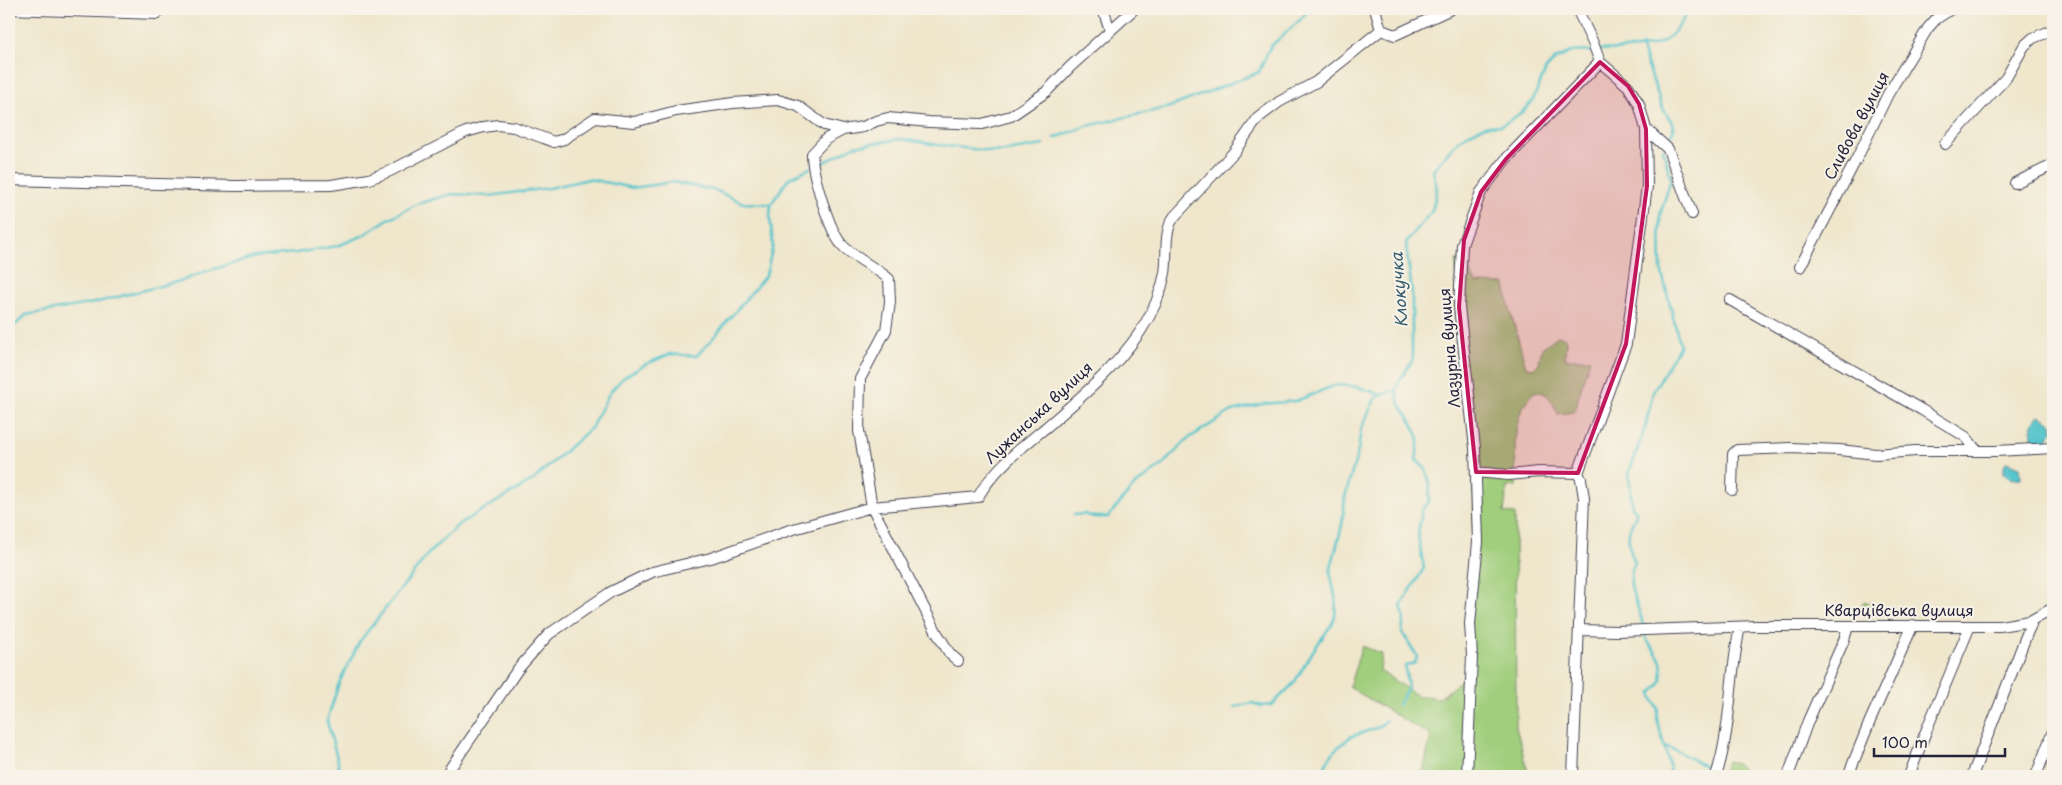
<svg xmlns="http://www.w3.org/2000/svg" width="2062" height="785" font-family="'Playpen Sans',sans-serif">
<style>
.green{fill:#a0ce7c;stroke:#61785c}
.water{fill:#57c5cc;stroke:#3c7484}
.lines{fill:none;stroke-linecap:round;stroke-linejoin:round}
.stream{stroke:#57c5cc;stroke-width:2.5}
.minor-casing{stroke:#413f51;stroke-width:12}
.minor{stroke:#fff;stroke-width:10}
.marked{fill:#c2185b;fill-opacity:0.2;stroke:#c2185b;stroke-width:4;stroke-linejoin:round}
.labels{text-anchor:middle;stroke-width:4;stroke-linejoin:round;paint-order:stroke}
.street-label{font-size:15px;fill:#22223b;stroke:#f7f3e8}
.water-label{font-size:16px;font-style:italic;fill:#355b6e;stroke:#f7f3e8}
</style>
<rect width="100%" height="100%" fill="#f7f3e8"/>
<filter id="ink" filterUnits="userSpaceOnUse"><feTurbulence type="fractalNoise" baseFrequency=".02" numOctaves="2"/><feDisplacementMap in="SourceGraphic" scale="10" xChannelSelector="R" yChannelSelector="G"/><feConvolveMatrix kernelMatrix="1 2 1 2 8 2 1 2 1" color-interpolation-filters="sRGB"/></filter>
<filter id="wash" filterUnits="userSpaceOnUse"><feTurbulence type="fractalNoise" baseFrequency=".0096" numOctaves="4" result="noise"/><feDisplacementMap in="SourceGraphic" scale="20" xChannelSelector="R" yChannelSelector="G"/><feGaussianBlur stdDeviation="1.12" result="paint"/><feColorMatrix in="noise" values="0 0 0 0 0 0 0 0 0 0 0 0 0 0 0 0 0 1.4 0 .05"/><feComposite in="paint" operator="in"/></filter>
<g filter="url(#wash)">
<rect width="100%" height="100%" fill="#efe6cc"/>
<!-- green -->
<path class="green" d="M1456 260H1464L1476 283 1505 284 1509 306 1526 367 1534 368 1539 363 1542 348 1558 336 1566 338 1565 359H1590L1574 412 1558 414C1552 401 1549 391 1534 392 1509 416 1516 454 1516 486L1507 487 1504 513 1515 514 1516 727 1529 776H1422L1431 736 1349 687 1362 646 1382 654 1380 671 1416 695 1440 698 1466 676 1473 589 1474 447 1456 318Z
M1864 601 1875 606 1873 615H1868L1864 612 1862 604Z
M1727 761C1736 762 1744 768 1748 776H1721Z"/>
<!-- water -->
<path class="water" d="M2039 415 2052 423 2053 430 2045 442 2036 445 2032 442C2032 433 2031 421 2039 415Z
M2006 462 2020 467 2021 478 2012 479 2004 473V466Z"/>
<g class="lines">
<!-- stream -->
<path class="stream" d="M1641 46 1662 107 1673 124V131L1666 145
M1598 50C1618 49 1644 50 1662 42 1673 37 1684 19 1689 9
M1055 138 1087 126 1170 107 1259 72 1270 47 1300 20 1309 9
M815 166 831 159 854 146 901 139 938 145 999 152 1044 145
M9 331 26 315 94 303 184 280 207 271 256 257 296 253 337 246 362 236 388 219 417 204 452 194 489 196 549 188 589 179 633 188 673 182 717 191 743 203 771 204
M1074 515 1084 514 1094 517H1108L1134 486 1161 466 1189 438 1232 411 1262 404 1296 401 1336 385 1359 387 1381 395 1396 390
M1643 627C1640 602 1623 589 1635 562 1630 553 1626 536 1631 526 1633 520 1637 518 1636 511L1632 507 1629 473 1645 428 1653 392 1680 345 1661 269 1660 215 1671 179 1663 149
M1644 632C1647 651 1667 651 1661 681 1659 687 1654 689 1651 694L1658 709 1657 719 1664 746 1677 751 1714 771
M1398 705 1408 688 1405 666 1415 663 1417 656 1402 632 1404 617 1401 606 1424 568 1418 536 1419 528 1422 510 1429 501 1430 483 1425 468 1416 460 1419 438 1410 420 1399 403 1396 390 1399 382 1413 359 1412 350V292L1406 245 1408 240 1432 211 1437 189 1433 170 1460 139 1484 126 1502 125 1521 113 1532 102 1546 69 1556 59 1571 52 1593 51
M1234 707 1252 703 1262 706 1272 705 1294 683 1313 651 1332 624 1335 616 1336 601 1330 572 1342 525 1345 497 1358 451 1361 429 1375 399 1381 395
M1664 746 1669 763 1670 776
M340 776 338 762 327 721 339 683 360 641 429 553 459 524 532 481 591 428 610 392 624 377 644 365 670 354 696 356 709 343 766 275 773 245 770 216 771 204 789 178 810 168
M1325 776V765L1335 750 1350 737 1379 727 1386 720"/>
</g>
</g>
<g filter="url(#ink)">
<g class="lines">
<defs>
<path id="minor" d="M9 9 157 14
M1103 9 1110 30
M1381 30 1395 35 1451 9
M1646 129 1668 149 1692 214
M1945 144 2006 78 2024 46 2033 38 2053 30
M9 180 234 186 331 185 369 179 390 171 466 132 484 127 498 125 514 127 554 142 564 139 595 118 634 122 676 111 733 103 778 100 798 106 824 125 843 130
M2015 183 2053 165
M1800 267 1857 158 1888 94 1928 28 1936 19 1951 9
M1730 300 1922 410 1966 437 1976 450
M1476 472 1508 475 1539 472 1578 473 1581 479 1584 498 1573 776
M1578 473 1626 344 1647 186 1646 129 1639 104 1628 86 1600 62
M1732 490 1733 454 1737 450 1790 448 1839 450 1876 454 1916 451H1995L2053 448
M1579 630 1617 631 1756 626H2000L2030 621 2053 608
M958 661 950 654 937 633 872 507 859 431 860 379 886 330 890 302 889 279C875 267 854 258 842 245 829 230 812 174 812 154L826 139 843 130 863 127 876 121 888 118 929 122 982 124 1011 116 1046 92 1070 67 1134 9
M445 776 518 669 549 634 611 592 652 572 711 558 790 530 872 507 978 497C992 471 1022 447 1044 429 1078 400 1115 369 1140 332 1152 314 1161 294 1165 273 1168 256 1163 232 1174 217L1234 152 1258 118 1279 102 1316 82 1381 30 1375 9
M1467 776 1472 656 1470 624 1478 542 1475 448 1459 307 1462 245 1481 192 1506 159 1600 62 1593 43 1577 9
M1716 776C1732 727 1729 676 1740 627
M1788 776 1808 721 1844 640 1848 626
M1848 776 1870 721 1913 625
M1909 776 1928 726 1970 626
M1972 776 2028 631 2031 625 2030 621
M2036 776 2053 731"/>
</defs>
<!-- minor casing -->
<use href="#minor" class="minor-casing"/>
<!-- minor -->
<use href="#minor" class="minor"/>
</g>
</g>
<!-- marked area -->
<path class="marked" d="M1600 62 1628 86 1639 104 1646 129 1647 186 1626 344 1578 473 1476 472 1459 307 1464 240 1481 192 1506 159Z"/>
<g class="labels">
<!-- street labels -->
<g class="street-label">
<text transform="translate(1857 126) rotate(-62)" y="5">Сливова вулиця</text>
<text transform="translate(1450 348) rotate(-95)" y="5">Лазурна вулиця</text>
<text transform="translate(1039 413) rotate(-43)" y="5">Лужанська вулиця</text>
<text x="1899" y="616">Кварцівська вулиця</text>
</g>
<!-- water labels -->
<g class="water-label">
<text transform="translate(1399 290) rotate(-94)" y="6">Клокучка</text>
</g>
</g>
<!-- margin -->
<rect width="2062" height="785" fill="none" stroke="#f7f3e8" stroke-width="30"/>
<!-- scale -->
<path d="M1874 748v8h131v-8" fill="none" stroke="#22223b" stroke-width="2.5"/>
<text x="1882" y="748" font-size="15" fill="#22223b" stroke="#f7f3e8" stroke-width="4" paint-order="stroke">100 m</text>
</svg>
